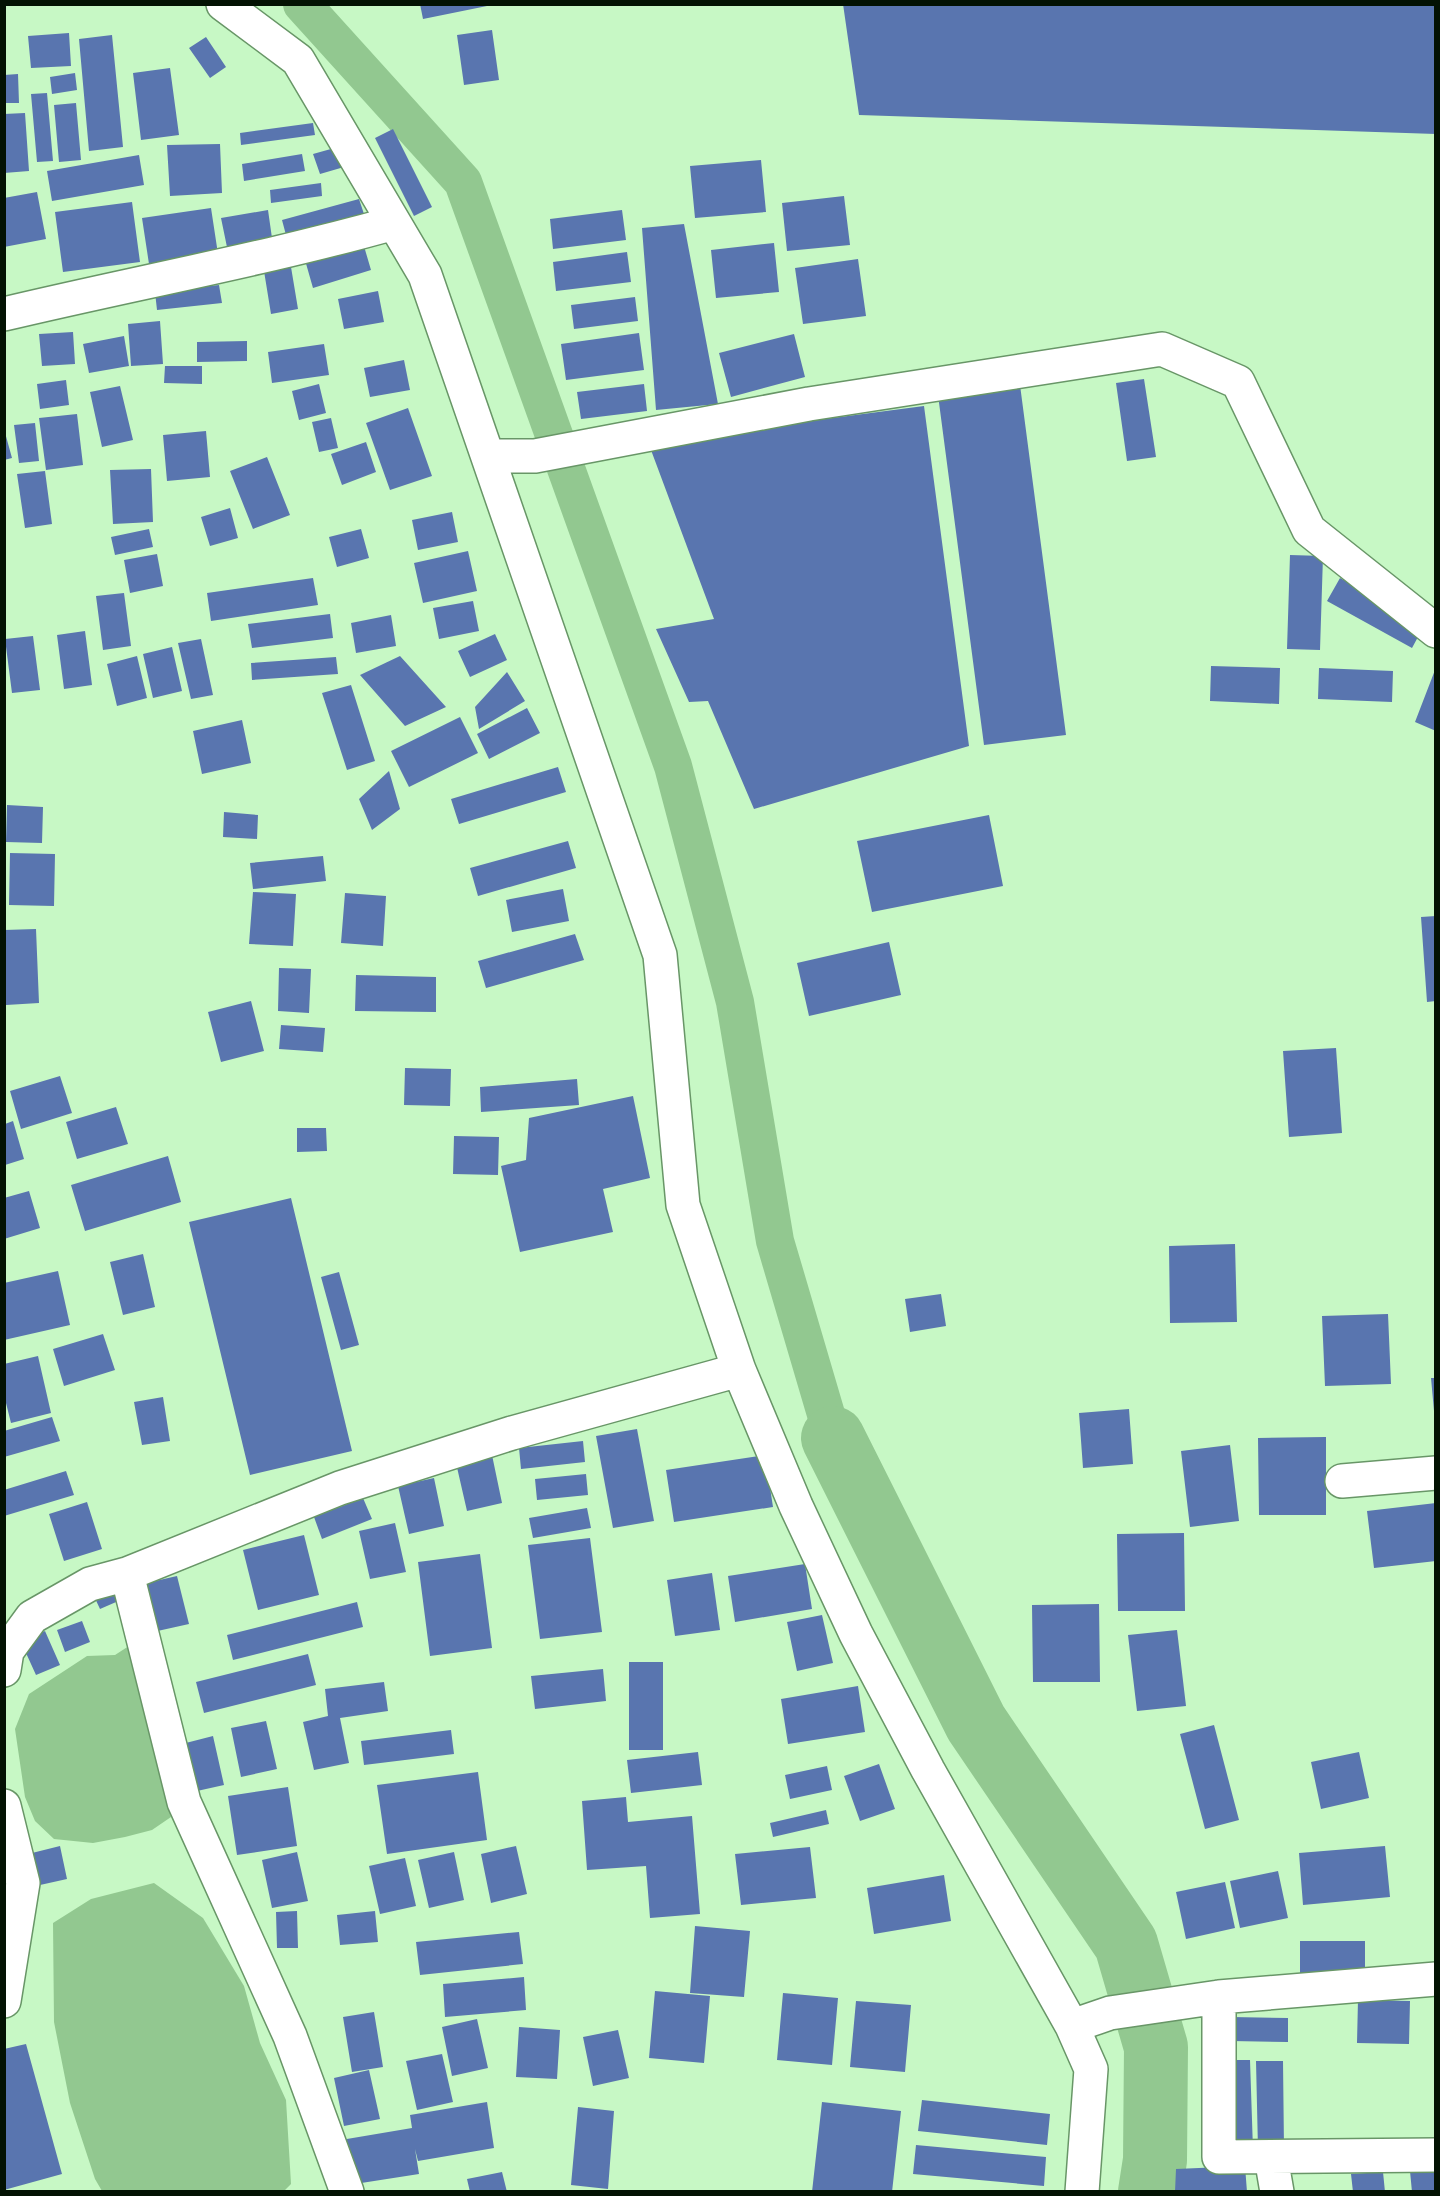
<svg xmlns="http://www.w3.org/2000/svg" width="1440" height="2196" font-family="'Roboto Condensed',sans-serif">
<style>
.water{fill:#92c890}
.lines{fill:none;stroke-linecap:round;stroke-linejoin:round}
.canal{stroke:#92c890;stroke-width:38}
.river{stroke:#92c890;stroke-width:64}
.building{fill:#5975af}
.minor-casing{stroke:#689667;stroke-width:36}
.minor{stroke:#fff;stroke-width:33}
</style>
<rect width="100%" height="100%" fill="#c7f8c5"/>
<!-- water -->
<path class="water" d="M132 1644 171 1817 152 1830 125 1837 93 1843 54 1839 35 1821 25 1797 15 1729 29 1694 87 1656 115 1655Z
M154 1883 203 1918 244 1986 260 2043 286 2100 291 2184 284 2191H102L95 2179 70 2103 54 2022 53 1923 91 1899Z"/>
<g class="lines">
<!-- canal -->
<path class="canal" d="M302 4 463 182 673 766 735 1002 775 1241 833 1438"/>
<!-- river -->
<path class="river" d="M833 1438 976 1723 1126 1944 1156 2047 1155 2160 1150 2192"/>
</g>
<!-- building -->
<path class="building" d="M420 4H487V6L423 19Z
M843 4H1436V134L859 115Z
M492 30 499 80 464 85 457 35Z
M69 33 71 66 31 68 28 36Z
M112 35 123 147 89 151 79 39Z
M206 37 226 67 210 78 189 48Z
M170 68 179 135 141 140 133 73Z
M75 73 77 90 52 94 50 77Z
M18 74 19 103H4V75Z
M47 93 53 161 37 162 31 94Z
M76 103 81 160 59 162 54 105Z
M25 113 29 171 4 173V114Z
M313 123 315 135 241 145 240 133Z
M393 129 432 207 414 216 375 138Z
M220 144 222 193 170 196 167 145Z
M338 147 344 167 320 174 313 154Z
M302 154 305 171 244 181 242 164Z
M139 155 144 185 52 201 47 171Z
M761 160 766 212 695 218 690 166Z
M321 183 322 196 271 203 270 190Z
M37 192 46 239 4 247V198Z
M844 196 850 245 787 251 782 203Z
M359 199 364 214 286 235 282 220Z
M132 202 140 262 63 272 55 212Z
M211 208 218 254 149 264 142 218Z
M268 210 273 245 228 252 221 218Z
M622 210 626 240 553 249 550 219Z
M684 224 718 404 656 410 642 228Z
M361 236 371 270 313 288 303 253Z
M774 243 779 292 716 298 711 250Z
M627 252 631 282 556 291 553 262Z
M858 259 866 316 803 324 795 268Z
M291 267 298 309 271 314 264 271Z
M219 285 222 303 157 310 155 292Z
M378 291 384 322 344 329 338 299Z
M635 297 638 321 574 329 571 305Z
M160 321 163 364 131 366 128 324Z
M73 332 75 364 42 366 39 334Z
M639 333 644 370 566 380 561 344Z
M794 334 805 377 731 397 719 353Z
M124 336 129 366 89 373 83 344Z
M247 341V361L197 362V342Z
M324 344 329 375 272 383 268 352Z
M404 360 410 390 370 397 364 368Z
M165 366H202V384L164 383Z
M1144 379 1156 457 1127 461 1116 383Z
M66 380 69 405 40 409 37 384Z
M319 384 326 413 299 420 292 391Z
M644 384 647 411 581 419 577 392Z
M1020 385 1066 735 984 745 938 395Z
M120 386 133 440 102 447 90 392Z
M924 406 969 746 754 809 708 701 689 702 656 629 714 619 648 442Z
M408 408 432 476 390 490 366 423Z
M77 414 83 465 46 470 39 418Z
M331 418 338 448 319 452 312 422Z
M35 423 39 461 19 463 14 425Z
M4 429 12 458 4 460Z
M206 431 210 477 167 481 163 435Z
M366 442 376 472 342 485 331 454Z
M267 457 290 515 253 529 230 471Z
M151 469 153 522 113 524 110 470Z
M45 471 52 524 25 528 17 474Z
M230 508 238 538 210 546 201 517Z
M452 512 458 542 418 550 412 520Z
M149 529 153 547 115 555 111 537Z
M361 529 369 558 337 567 329 537Z
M468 551 477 591 423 603 414 563Z
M157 554 163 586 130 593 124 560Z
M1290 555 1323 556 1320 650 1287 649Z
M313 578 318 605 211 621 207 593Z
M1340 578 1425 624 1412 648 1327 601Z
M124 593 131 646 103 650 96 596Z
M473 601 479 631 439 639 433 608Z
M330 614 333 638 252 648 248 624Z
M391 615 396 646 356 653 351 623Z
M85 631 92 685 64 689 57 635Z
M495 634 507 660 470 677 458 651Z
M33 636 40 690 12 693 5 639Z
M201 639 213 695 191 699 178 643Z
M172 647 182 691 153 698 143 654Z
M137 656 147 698 117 706 107 664Z
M400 656 446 707 405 726 360 675Z
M336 657 338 674 252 680 251 663Z
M1211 666 1280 668 1279 704 1210 701Z
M1319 668 1393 671 1392 702 1318 699Z
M1435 670H1436V731L1415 722Z
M507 672 525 701 479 729 475 707Z
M351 685 375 761 347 770 322 693Z
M527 708 540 733 489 759 477 734Z
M460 717 478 753 409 787 391 751Z
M242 720 251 763 202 774 193 731Z
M558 767 566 792 459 824 451 799Z
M389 771 400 809 372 830 359 799Z
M7 805 43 807 42 843 6 842Z
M224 812 258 815 257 839 223 837Z
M989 815 1003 886 872 912 857 841Z
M568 841 576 868 478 896 470 868Z
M10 853 55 854 54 906 9 905Z
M323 856 326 881 253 889 250 863Z
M563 889 569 921 512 932 506 900Z
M253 892 296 894 293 946 249 944Z
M345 893 386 896 383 946 341 943Z
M1436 916V1001L1427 1002 1421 917Z
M36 929 39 1003 6 1005 4 930Z
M575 934 584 960 486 988 478 961Z
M889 942 901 995 809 1016 797 963Z
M279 968 311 969 309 1013 278 1011Z
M356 975 436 977V1012L355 1011Z
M251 1001 264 1051 221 1062 208 1012Z
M281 1025 325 1028 323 1052 279 1049Z
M1336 1048 1342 1133 1289 1137 1283 1051Z
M405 1068 451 1069 450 1106 404 1105Z
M60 1076 72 1113 21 1129 10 1091Z
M577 1079 579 1105 481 1112 480 1087Z
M633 1096 650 1178 603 1189 613 1232 520 1252 501 1166 526 1160 529 1118Z
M116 1107 128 1144 77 1159 66 1122Z
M13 1121 24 1159 5 1165V1124Z
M297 1128H326L327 1151 297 1152Z
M454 1136 499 1137 498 1175 453 1174Z
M168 1156 181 1202 85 1231 71 1185Z
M29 1191 40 1228 4 1239V1198Z
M291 1198 352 1451 250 1475 189 1222Z
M1235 1244 1237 1322 1170 1323 1169 1246Z
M143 1254 155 1307 123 1315 110 1262Z
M58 1271 70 1325 4 1340V1283Z
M339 1272 359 1345 341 1350 321 1277Z
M941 1294 946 1326 910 1332 905 1299Z
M1388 1314 1391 1384 1325 1386 1322 1316Z
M103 1334 115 1370 64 1386 53 1349Z
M38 1356 51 1413 11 1423 4 1395V1364Z
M1431 1378H1436V1411H1434Z
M163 1397 170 1441 142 1445 134 1402Z
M1129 1409 1133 1464 1083 1468 1079 1413Z
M52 1417 60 1441 4 1457V1431Z
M637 1429 654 1521 613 1528 596 1436Z
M1326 1437V1515H1259L1258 1438Z
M583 1441 585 1462 521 1469 519 1448Z
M1230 1445 1239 1521 1190 1527 1181 1451Z
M492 1455 502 1503 467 1511 456 1463Z
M765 1455 773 1507 674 1522 666 1470Z
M66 1471 74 1495 4 1516V1490Z
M586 1474 588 1495 537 1500 535 1479Z
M434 1478 444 1526 409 1534 398 1486Z
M363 1498 372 1519 322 1539 314 1517Z
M87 1502 102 1549 64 1561 49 1514Z
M1436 1503V1561L1374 1568 1367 1511Z
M587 1508 591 1528 533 1538 529 1518Z
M395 1523 406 1572 370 1579 359 1531Z
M1184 1533 1185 1611H1118L1117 1534Z
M304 1535 319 1595 258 1610 243 1550Z
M590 1538 602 1632 540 1639 528 1545Z
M480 1554 492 1648 430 1656 418 1562Z
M805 1564 812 1609 735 1622 728 1576Z
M712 1573 720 1630 675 1636 667 1580Z
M177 1576 189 1624 153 1632 142 1584Z
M117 1584 123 1599 100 1609 93 1594Z
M357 1602 363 1627 233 1660 227 1635Z
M1099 1604 1100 1682H1033L1032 1605Z
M822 1615 833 1663 797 1671 787 1622Z
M82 1621 90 1642 65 1652 57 1630Z
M1177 1630 1186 1706 1137 1711 1128 1635Z
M45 1631 60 1665 36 1675 21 1642Z
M308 1654 316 1685 204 1713 196 1682Z
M629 1662H663V1750H629Z
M603 1669 606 1701 535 1709 531 1676Z
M384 1682 388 1711 340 1718 349 1763 314 1770 303 1722 328 1716 325 1689Z
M858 1686 865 1732 788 1744 781 1699Z
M266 1721 277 1769 241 1777 231 1728Z
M1214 1725 1239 1820 1205 1829 1180 1734Z
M451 1730 454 1754 364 1765 361 1741Z
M213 1736 224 1785 188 1793 178 1745Z
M698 1752 702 1785 631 1793 627 1760Z
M1359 1752 1369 1798 1321 1809 1311 1762Z
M879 1764 895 1809 860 1821 844 1776Z
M827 1766 832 1790 790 1799 785 1775Z
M478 1772 487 1840 387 1854 377 1785Z
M288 1787 297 1846 237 1855 228 1796Z
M626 1797 628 1822 692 1816 700 1914 650 1918 646 1866 587 1870 582 1801Z
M826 1810 829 1824 773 1837 770 1823Z
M60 1846 67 1879 40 1885 32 1853Z
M516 1846 527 1894 491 1903 481 1854Z
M1385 1846 1390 1897 1303 1905 1299 1853Z
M810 1847 816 1898 741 1905 735 1854Z
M297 1852 308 1901 272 1908 262 1860Z
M454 1852 464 1900 429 1908 418 1860Z
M405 1858 416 1906 380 1914 369 1866Z
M1278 1871 1288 1918 1240 1928 1230 1881Z
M944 1875 951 1921 874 1934 867 1888Z
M1225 1882 1235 1928 1186 1939 1176 1892Z
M297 1911 298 1948H277L276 1912Z
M375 1911 378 1942 340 1945 337 1915Z
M695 1926 750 1931 744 1997 690 1993Z
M519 1932 523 1964 420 1975 416 1942Z
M1300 1941H1365V1973H1300Z
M524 1977 526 2010 445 2017 443 1984Z
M655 1991 710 1996 704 2063 649 2058Z
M783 1993 838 1998 832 2065 777 2060Z
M1358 2000 1410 2001 1409 2044 1357 2043Z
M856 2001 911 2005 905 2072 850 2067Z
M374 2012 383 2067 352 2072 343 2017Z
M1231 2017 1288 2018V2042L1231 2041Z
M477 2019 488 2068 452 2076 442 2027Z
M519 2027 560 2030 557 2079 516 2077Z
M618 2030 629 2078 593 2086 583 2037Z
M26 2044 62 2174 4 2190V2049Z
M442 2054 453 2102 417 2110 406 2061Z
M1226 2060H1250L1253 2150H1229Z
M1256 2061H1283L1284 2149 1258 2150Z
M369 2070 380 2119 344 2126 334 2078Z
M922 2100 1050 2114 1047 2145 918 2131Z
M487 2102 494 2148 418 2161 415 2149 419 2174 342 2186 335 2141 412 2128 410 2115Z
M822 2102 901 2111 892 2192H812Z
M578 2107 614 2111 608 2189 571 2185Z
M916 2145 1046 2157 1044 2186 913 2174Z
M1245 2166 1247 2192H1175L1176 2169Z
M1436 2169V2192H1412L1410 2171Z
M502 2172 507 2192H470L467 2179Z
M1383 2172 1385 2192H1353L1351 2174Z"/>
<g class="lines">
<defs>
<path id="minor" d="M223 4 298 60 425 275 660 955 683 1205 739 1370 796 1506 856 1634 928 1770 1072 2026 1110 2013 1219 1997 1436 1979
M4 314C134 283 266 259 394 223
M488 456H535L809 404 1162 349 1238 382 1309 530 1436 631
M1342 1481 1436 1473
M127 1574 184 1802 290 2036 347 2192
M4 1670 7 1651 32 1617 90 1584 127 1574 340 1488 512 1433 739 1370
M4 1806 23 1883 4 2001
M1219 1997V2157L1436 2155
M1072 2026 1091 2069 1082 2192
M1271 2157 1277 2192"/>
</defs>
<!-- minor casing -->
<use href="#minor" class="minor-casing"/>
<!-- minor -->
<use href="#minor" class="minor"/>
</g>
<!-- border -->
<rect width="1440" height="2196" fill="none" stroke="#031203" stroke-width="12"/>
</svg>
